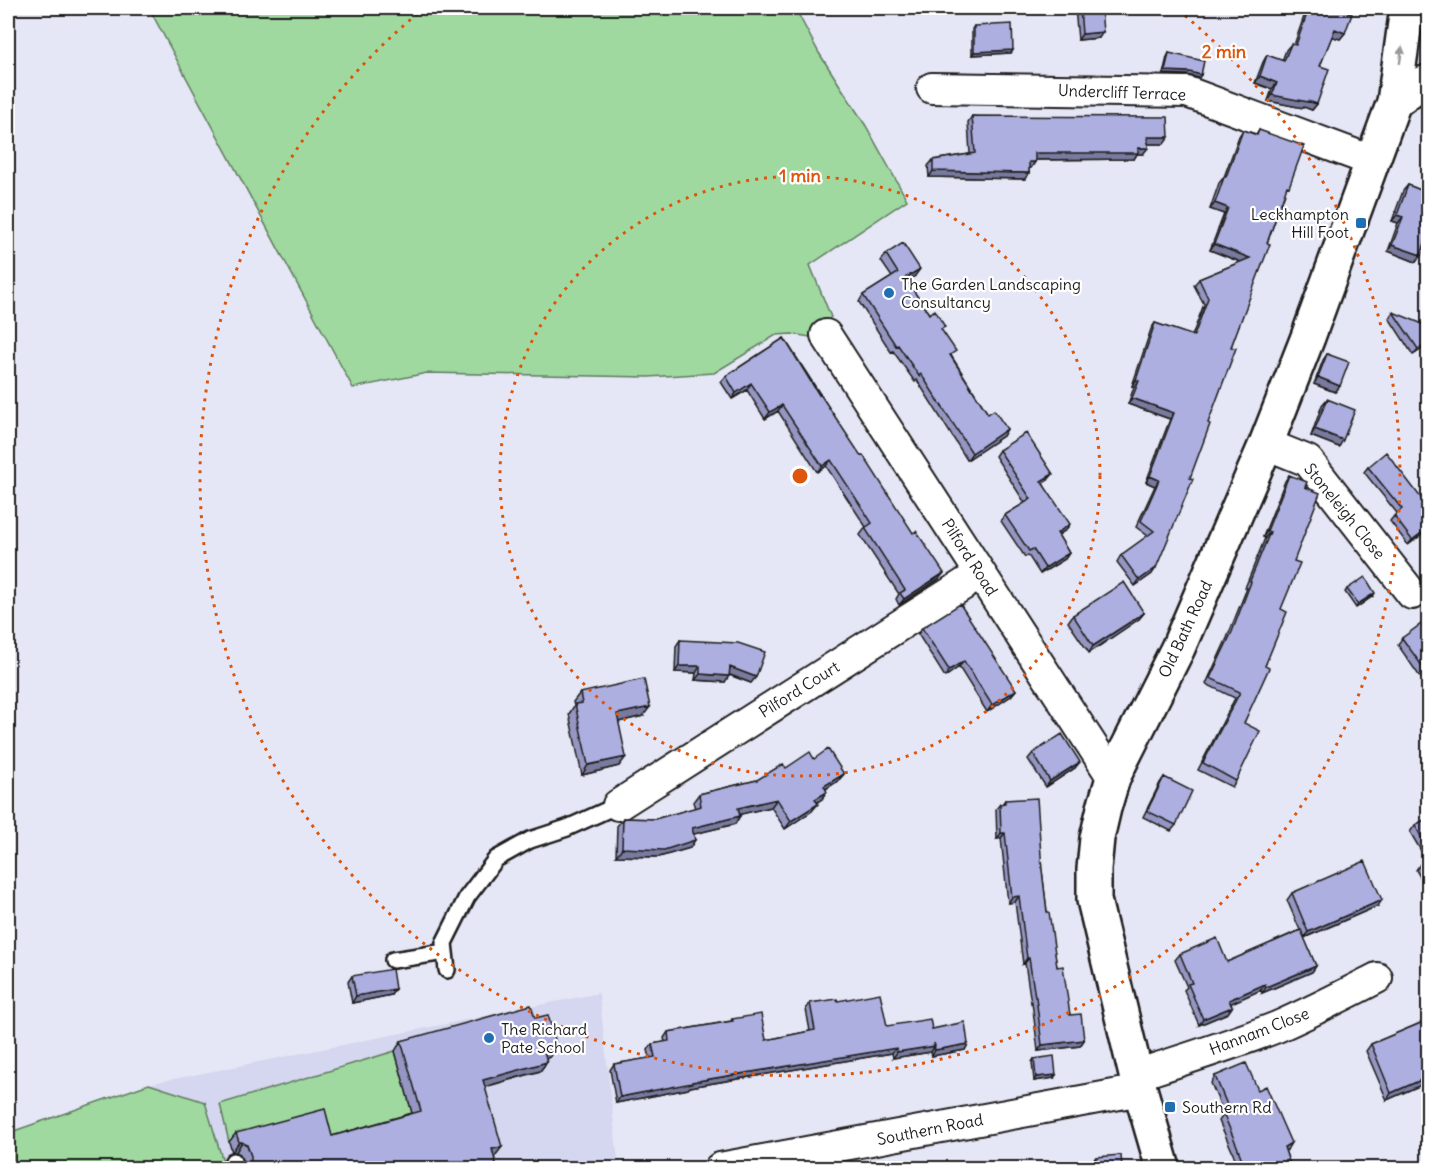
<svg xmlns="http://www.w3.org/2000/svg" width="1436" height="1176" font-family="Delius,sans-serif">
<style>
.built{fill:#d5d6ef}
.green{fill:#9fd99f;stroke:#5e7a5e;stroke-width:1.5}
.lines{fill:none;stroke-linecap:round;stroke-linejoin:round}
.service-casing{stroke:#1c1c1c;stroke-width:20}
.minor-casing{stroke:#1c1c1c;stroke-width:34}
.tertiary-casing{stroke:#1c1c1c;stroke-width:38}
.service{stroke:#fff;stroke-width:15}
.minor{stroke:#fff;stroke-width:30}
.tertiary{stroke:#fff;stroke-width:33}
.wall{fill:#9596c1;stroke:#1c1c1c;stroke-width:1.5}
.shaded-wall{fill:#797a9d;stroke:#1c1c1c;stroke-width:1.5}
.building{fill:#adafe0;stroke:#1c1c1c;stroke-width:1.5}
.oneway{fill:#999}
.ring{fill:none;stroke:#de560d;stroke-width:3;stroke-dasharray:3 6}
.poi-dot{fill:#1f6fb2;stroke:#fff;stroke-width:2}
.labels{text-anchor:middle;stroke-width:4.5;stroke-linejoin:round;paint-order:stroke}
.street-label{font-size:16px;fill:#1c1c1c;stroke:#fff}
.poi-label{font-size:16px;fill:#1c1c1c;stroke:#fff;text-anchor:start}
.centre{fill:#de560d;stroke:#fff;stroke-width:3}
.ring-label{font-size:18px;text-anchor:middle;font-weight:bold;fill:#de560d;stroke:#fff;stroke-width:4.5;stroke-linejoin:round;paint-order:stroke}
</style>
<rect width="100%" height="100%" fill="#e6e7f6"/>
<filter id="ink" filterUnits="userSpaceOnUse"><feTurbulence type="fractalNoise" baseFrequency=".0167" numOctaves="2"/><feDisplacementMap in="SourceGraphic" scale="12" xChannelSelector="R" yChannelSelector="G"/><feConvolveMatrix kernelMatrix="1 2 1 2 8 2 1 2 1" color-interpolation-filters="sRGB"/></filter>
<g filter="url(#ink)">
<!-- built -->
<path class="built" d="M599 993 619 1168H8V1133L149 1084Z"/>
<!-- green -->
<path class="green" d="M149 8H795L819 53 866 126 907 200 810 265 831 317 810 337 792 334 776 335 714 373 648 377 427 373 353 388Z
M395 1051 414 1120 325 1145 318 1118 229 1142 220 1104Z
M149 1084 205 1102 225 1168H8V1133Z"/>
<g class="lines">
<defs>
<path id="service" d="M393 960 445 952
M447 970 444 943 467 897 496 859 530 840 567 828 618 805
M233 1161 235 1168"/>
<path id="minor" d="M932 88 1187 92 1372 161
M826 335 1113 778
M1266 444 1308 461 1412 594
M618 805 980 574
M1136 1075C1183 1060 1231 1045 1277 1027 1311 1012 1344 995 1377 978
M720 1168 1141 1090"/>
<path id="tertiary" d="M1394 102 1407 8
M1163 1168 1136 1075 1094 900V869L1097 838 1104 808 1113 778 1121 761 1178 648 1266 444 1308 337 1394 102 1416 86 1428 82"/>
</defs>
<!-- service casing -->
<use href="#service" class="service-casing"/>
<!-- minor casing -->
<use href="#minor" class="minor-casing"/>
<!-- tertiary casing -->
<use href="#tertiary" class="tertiary-casing"/>
<!-- service -->
<use href="#service" class="service"/>
<!-- minor -->
<use href="#minor" class="minor"/>
<!-- tertiary -->
<use href="#tertiary" class="tertiary"/>
</g>
<!-- wall -->
<path class="wall" d="M1075 8H1101L1099 38 1078 40Z
M1307 8H1350L1348 13 1345 33 1340 39 1332 36 1320 66 1317 104 1312 110 1304 107 1303 108 1268 101 1272 89 1255 83 1263 62 1267 55 1282 61 1286 50 1291 44 1294 45Z
M974 26 1013 50 1011 53 972 55V29Z
M1169 53 1199 78 1187 75 1163 74 1167 57Z
M972 116 1164 144H1148L1143 154H1137L1134 159 1035 160V162L1031 168H1029V173L1025 179 929 177 928 166 933 160 970 154 968 122Z
M1243 130 1256 134 1259 130 1285 193 1267 243 1231 347 1152 574 1135 586 1117 562 1121 555 1148 536 1136 527 1155 486 1146 482 1170 419 1128 404 1134 387 1132 386 1151 329 1155 323 1192 336 1204 304 1194 285 1199 279 1240 262 1210 250 1224 214 1210 209 1219 183 1224 177 1239 136Z
M1408 185 1428 193V238L1427 237 1421 255 1416 262 1388 251 1398 223 1392 221 1403 191Z
M886 254 915 276 907 281 929 314 942 331 952 357 988 414 1007 429 1003 436 967 460 917 380 915 382 893 351 891 352 859 302 863 295 892 277 881 261Z
M1393 312 1428 345 1413 355 1389 318Z
M784 338 939 579 899 605 896 599 899 594 860 535 866 527 826 466 817 472 778 411 765 419 747 390 732 399 721 382 726 376Z
M1327 354 1340 386 1335 392 1314 384 1323 360Z
M1327 399 1339 447 1311 436 1322 405Z
M999 450 1048 480 1043 483 1066 530 1058 535 1069 553 1065 559 1040 574 1028 555 1025 557 1001 521 1005 515 1025 503 995 456Z
M1368 467 1428 530 1408 545 1390 521 1394 516 1397 513 1364 472Z
M1289 475 1305 487 1294 561 1265 666 1244 723 1236 781 1232 787 1198 770 1235 698 1206 684 1227 638 1247 588H1245L1265 538 1263 537 1285 481Z
M1347 589 1373 596 1356 608 1345 592Z
M1144 613 1139 619 1089 653 1068 622 1073 615Z
M922 628 1016 690 1011 696 987 712 959 667 945 677 918 634Z
M1402 638 1428 671 1420 677 1398 645Z
M680 640 751 683 729 675 725 682 695 680 696 673 675 672 676 646Z
M580 693 643 716 618 722 619 766 582 775 569 714 574 706 573 702Z
M1033 753 1075 768 1046 787 1028 759Z
M814 759 844 774 838 781 826 789 822 799 817 802 812 811 785 829 771 807 740 814 735 824 693 834 690 848 659 857 616 856 617 826 623 818 655 819 695 808 693 802 699 794 757 780 786 768Z
M1164 777 1176 825 1171 831 1143 817 1160 783Z
M1005 800 1042 870 1047 912 1057 967 1070 1015 1084 1040 1080 1046 1038 1051 1032 1002 1031 1003 1025 963 1023 964 1015 902 1008 903 1001 838 997 839 996 809 1000 804H1002Z
M1428 818V888L1427 889 1416 870 1420 864 1427 861 1410 832 1415 825Z
M1318 881 1378 906 1304 938 1316 966 1312 972 1262 993 1261 990 1231 1003 1232 1007 1228 1013 1199 1025 1184 990 1187 987 1175 960 1180 954 1227 962 1300 930 1287 900 1292 893 1317 883Z
M352 976 395 989 391 995 352 1003 348 982Z
M838 1001 887 1026 932 1029 968 1044 965 1050 932 1056 931 1052 893 1058 892 1053 690 1087 688 1089 616 1103 610 1070 614 1064 650 1058 648 1050 652 1044 665 1042 664 1038 668 1032 731 1021 732 1019 766 1040 810 1031 806 1009 810 1003Z
M535 1018 557 1047 550 1057 546 1058 547 1062 540 1071 485 1087 495 1156H494L497 1168H244V1165L240 1154 236 1152H232L229 1142 236 1133 332 1136 412 1113 395 1051 401 1041Z
M1428 1020V1082L1387 1100 1366 1051 1371 1044Z
M1034 1059 1054 1078 1034 1081 1032 1062Z
M1215 1076 1258 1090 1287 1150H1285L1291 1168H1238L1233 1153 1219 1121 1224 1114 1211 1083Z
M1096 1157 1122 1168H1091V1163Z"/>
<!-- shaded-wall -->
<path class="shaded-wall" d="M963 8H989L988 10 960 11Z
M1335 29 1345 33 1340 39 1330 36Z
M1103 32 1099 38 1078 40 1082 34Z
M1013 50 1011 53 972 55 974 52Z
M1165 71 1190 72 1201 75 1199 78 1187 75 1163 74Z
M1260 76 1277 83 1272 89 1255 83Z
M1272 95 1308 101 1317 104 1312 110 1304 107 1303 108 1268 101Z
M1148 137H1169L1164 144H1143Z
M1148 148 1143 154H1137L1134 159 1031 160 1035 153Z
M1029 162H1035L1031 168H1025Z
M933 171 1029 173 1025 179 929 177Z
M1215 203 1228 208 1224 214 1210 209Z
M1397 215 1403 217 1398 223 1392 221Z
M1214 244 1250 258 1246 264 1210 250Z
M1392 245 1421 255 1416 262 1388 251Z
M920 269 915 276 901 285 905 278Z
M1428 342V345L1413 355 1418 349Z
M1318 377 1340 386 1335 392 1314 384Z
M1136 380 1139 381 1134 387 1132 386Z
M751 383 747 390 732 399 736 393Z
M1132 398 1174 413 1170 419 1128 404Z
M782 405 778 411 765 419 770 412Z
M1007 429 1003 436 967 460 972 453Z
M1315 429 1343 440 1339 447 1311 436Z
M831 460 826 466 817 472 822 466Z
M1053 474 1048 480 1037 487 1041 481Z
M1150 476 1159 480 1155 486 1146 482Z
M1070 524 1066 530 1052 539 1057 533Z
M1428 528V530L1408 545 1412 540Z
M1267 531 1270 532 1265 538 1263 537Z
M1069 553 1065 559 1040 574 1045 568Z
M1156 568 1152 574 1135 586 1139 580Z
M944 573 939 579 899 605 904 599Z
M1375 593 1373 596 1356 608 1358 604Z
M1144 613 1139 619 1089 653 1093 646Z
M964 661 959 667 945 677 949 670Z
M679 666H700L696 673 675 672Z
M730 667 756 677 751 683 725 673Z
M1428 668V671L1420 677 1425 670Z
M700 674 729 676 725 682 695 680Z
M1016 690 1011 696 987 712 992 705Z
M650 707 643 716 610 724 617 714Z
M626 757 619 766 582 775 588 765Z
M1080 762 1075 768 1046 787 1050 781Z
M844 774 838 781 818 794 824 786Z
M827 792 822 799 810 807 815 799Z
M777 799 771 807 733 816 738 808Z
M818 804 812 811 785 829 791 821Z
M740 816 735 824 686 836 692 828Z
M1001 833H1005L1001 838 997 839Z
M695 840 690 848 659 857 616 856 622 848Z
M1019 896 1015 902 1008 903 1012 897Z
M1382 900 1378 906 1303 938 1308 932Z
M1027 958H1029L1025 963 1023 964Z
M1316 966 1312 972 1262 993 1266 987Z
M1265 984 1261 990 1225 1006 1229 1000Z
M395 989 391 995 352 1003 356 996Z
M1232 1007 1228 1013 1199 1025 1203 1019Z
M1084 1040 1080 1046 1038 1051 1042 1045Z
M968 1044 965 1050 932 1056 935 1050Z
M935 1046 931 1052 893 1058 897 1052Z
M557 1047 550 1057 537 1061 544 1051Z
M896 1048 892 1053 690 1087 688 1089 616 1103 620 1097 692 1082Z
M547 1062 540 1071 477 1089 483 1080Z
M1056 1075 1054 1078 1034 1081 1036 1077Z
M1428 1077V1082L1387 1100 1391 1093Z
M239 1142H242L236 1152H232Z
M1291 1143 1287 1150 1279 1153 1284 1147Z
M502 1147 495 1156 485 1159 492 1149Z"/>
<!-- building -->
<path class="building" d="M1080 8H1101L1103 32 1082 34Z
M1309 8H1350L1348 13 1352 14 1345 33 1335 29 1320 66 1329 69 1317 104 1308 101V102L1272 95 1277 83 1260 76 1267 55 1284 61 1291 44 1296 45Z
M1012 24 1013 50 974 52V26Z
M1169 53 1204 61 1201 75 1190 72 1165 71Z
M972 116 1168 117 1169 137H1148V148H1138V153H1035V162H1029V173L933 171V160L975 153Z
M1243 130 1257 135 1259 130 1304 146 1289 187 1287 186 1267 243 1270 244 1231 347 1236 348 1208 423 1210 424 1190 478 1193 479 1156 568 1139 580 1121 555 1154 531 1141 521 1159 480 1150 476 1174 413 1132 398 1139 381 1136 380 1155 323 1194 336 1208 298 1199 279 1250 258 1214 244 1228 208 1215 203 1224 177H1226Z
M1408 185 1428 193V234L1421 255 1392 245 1403 217 1397 215Z
M903 243 920 269 905 278 929 314 935 310 945 327 941 329 956 351 950 355 988 414 994 410 1007 429 972 453 921 374 919 376 898 345 896 346 863 295 898 273 886 254Z
M1393 312 1428 326V342L1418 349Z
M784 338 819 395 820 394 861 456 863 455 913 533 916 531 944 573 904 599 900 593 905 590 865 528 872 523 831 460 822 466 782 405 770 412 751 383 736 393 726 376Z
M1327 354 1349 362 1340 386 1318 377Z
M1327 399 1355 410 1343 440 1315 429Z
M1026 433 1053 474 1041 481 1070 524 1057 533 1069 553 1045 568 1033 549 1029 551 1005 515 1031 499 999 450Z
M1386 452 1428 507V528L1412 540 1394 516 1402 509 1368 467Z
M1289 475 1307 482 1305 487 1320 493 1294 561 1300 563 1281 609 1287 612 1265 666 1269 668 1244 723 1260 731 1236 781 1203 763 1240 692 1210 678 1232 632 1251 582 1250 581 1270 532 1267 531Z
M1365 577 1375 593 1358 604 1347 589Z
M1124 582 1144 613 1093 646 1073 615Z
M960 604 1016 690 992 705 964 661 949 670 922 628Z
M1428 619V668L1425 670 1402 638Z
M680 640 738 643 765 652 756 677 730 667 729 676 700 674V666H679Z
M644 679 650 707 617 714 626 757 588 765 575 704 582 703 580 693Z
M1062 734 1080 762 1050 781 1033 753Z
M828 749 844 774 824 786 827 792 815 799 818 804 791 821 777 799 738 808 740 816 692 828 695 840 664 850 622 848 623 818 655 819 701 806 699 794 757 780 783 764 786 768 810 752 814 759Z
M1164 777 1192 791 1176 825 1147 811Z
M1037 798 1042 870 1047 912H1049L1057 967 1063 966 1070 1015 1081 1014 1084 1040 1042 1045 1036 997H1035L1029 958H1027L1019 896 1012 897 1005 833H1001L1000 804 1005 803V800Z
M1428 818V850L1415 825Z
M1428 860V879L1420 864Z
M1365 861 1382 900 1308 932 1292 893Z
M1301 930 1316 966 1266 987 1265 984 1229 1000 1232 1007 1203 1019 1188 984 1192 983 1180 954 1217 938 1227 962Z
M392 969 395 989 356 996 352 976Z
M880 993 887 1026 930 1019 932 1029 965 1022 968 1044 935 1050 934 1043 935 1046 897 1052 896 1048 692 1082V1083L620 1097 614 1064 655 1057 652 1044 669 1041 668 1032 733 1021 732 1019 761 1014 766 1040 815 1030 810 1003 837 999 838 1001Z
M531 1005 535 1018 548 1015 557 1047 544 1051 547 1062 483 1080 502 1147 492 1149 497 1168H246V1167L251 1162V1156L247 1145 242 1142H239L236 1133 325 1109 332 1136 421 1111 401 1041Z
M1428 1020V1077L1391 1093 1371 1044Z
M1054 1056 1056 1075 1036 1077 1034 1059Z
M1246 1063 1258 1090 1266 1086 1291 1143 1284 1147 1291 1168H1245L1237 1146 1224 1115 1230 1112 1215 1076Z
M1121 1155 1122 1168H1096V1157Z"/>
<!-- one-way arrows -->
<defs><path id="oneway-solid" d="M-6-.8H1V-3.2L6.5 0L1 3.2V.8H-6Z" transform="scale(1.5)"/></defs>
<use class="oneway" href="#oneway-solid" transform="translate(1401 55) rotate(-82)"/>
</g>
<!-- distance rings -->
<g class="ring">
<circle cx="800" cy="476" r="300"/>
<path d="M1178 10A600 600 0 1 1 422 10"/>
</g>
<!-- markers -->
<g class="poi-dot">
<rect x="1355" y="217" width="12" height="12" rx="3"/>
<circle cx="889" cy="293" r="6"/>
<circle cx="489" cy="1038" r="6"/>
<rect x="1164" y="1101" width="12" height="12" rx="3"/>
</g>
<g class="labels">
<!-- street labels -->
<g class="street-label">
<text transform="translate(1122 92) rotate(2)" y="6">Undercliff Terrace</text>
<text transform="translate(1345 511) rotate(51)" y="6">Stoneleigh Close</text>
<text transform="translate(970 557) rotate(57)" y="6">Pilford Road</text>
<text transform="translate(1185 629) rotate(-65)" y="6">Old Bath Road</text>
<text transform="translate(799 689) rotate(-32)" y="6">Pilford Court</text>
<text transform="translate(1259 1031) rotate(-21)" y="6">Hannam Close</text>
<text transform="translate(930 1129) rotate(-11)" y="6">Southern Road</text>
</g>
<!-- poi labels -->
<g class="poi-label">
<text x="1349" y="220" text-anchor="end">Leckhampton<tspan x="1349" dy="18">Hill Foot</tspan></text>
<text x="901" y="290">The Garden Landscaping<tspan x="901" dy="18">Consultancy</tspan></text>
<text x="501" y="1035">The Richard<tspan x="501" dy="18">Pate School</tspan></text>
<text x="1182" y="1113">Southern Rd</text>
</g>
</g>
<circle cx="800" cy="476" r="9" class="centre"/>
<g class="ring-label">
<text x="1224" y="58">2 min</text>
<text x="800" y="182">1 min</text>
</g>
<!-- margin -->
<rect width="1436" height="1176" fill="none" stroke="#fff" stroke-width="30"/>
<rect x="15" y="15" width="1406" height="1146" fill="none" stroke="#1c1c1c" stroke-width="2" filter="url(#ink)"/>
</svg>
